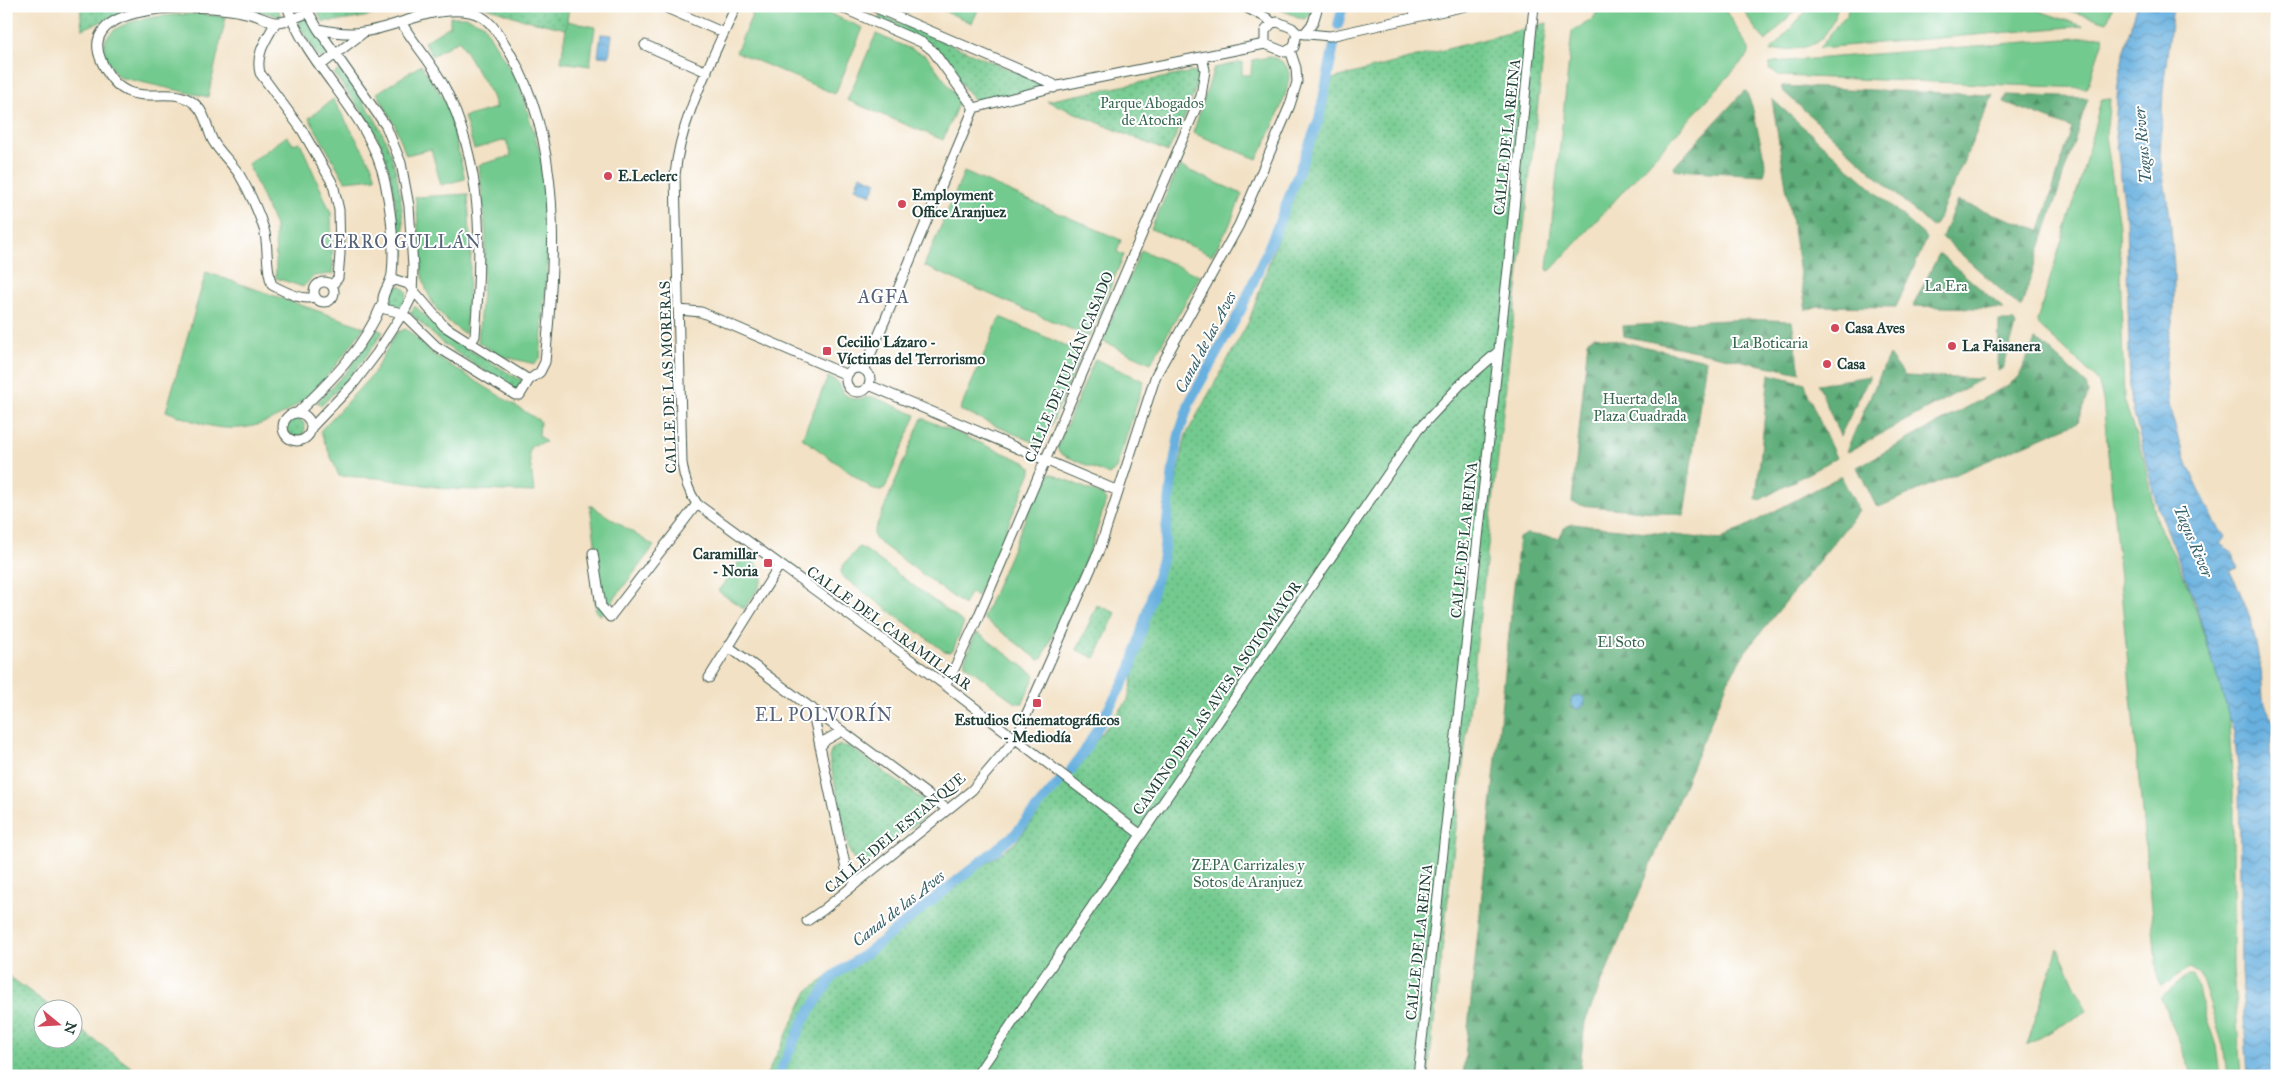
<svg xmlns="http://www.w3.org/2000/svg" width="2283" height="1082" font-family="'IM FELL Great Primer',serif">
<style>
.grass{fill:#73ca8f;stroke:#498462}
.forest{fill:url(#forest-firs);stroke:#3e7657}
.park{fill:url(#park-dots);stroke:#498462}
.water{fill:url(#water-waves);stroke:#44768a}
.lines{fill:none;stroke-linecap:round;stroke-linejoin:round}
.canal{stroke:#68b0df;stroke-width:10}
.street-casing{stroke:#3f564a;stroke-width:11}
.street{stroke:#fff;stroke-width:9}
.poi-dot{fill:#d1495b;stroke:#fff;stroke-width:2}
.labels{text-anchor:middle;stroke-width:4;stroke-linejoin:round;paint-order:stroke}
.park-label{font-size:15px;fill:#38674f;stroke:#fff}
.street-label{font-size:15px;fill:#1f3d34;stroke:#fff}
.poi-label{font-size:15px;font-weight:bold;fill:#1f3d34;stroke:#fff;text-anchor:start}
.water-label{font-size:16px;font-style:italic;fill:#356067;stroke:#fff}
.quarter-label{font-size:18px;letter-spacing:1px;fill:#566277;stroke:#fff}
</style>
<defs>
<pattern id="forest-firs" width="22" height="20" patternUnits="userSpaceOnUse" patternTransform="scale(1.25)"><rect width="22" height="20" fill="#5eae7a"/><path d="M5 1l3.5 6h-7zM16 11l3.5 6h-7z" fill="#4d8f65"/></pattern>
<pattern id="park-dots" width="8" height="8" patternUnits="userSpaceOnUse" patternTransform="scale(1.25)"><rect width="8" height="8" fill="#73ca8f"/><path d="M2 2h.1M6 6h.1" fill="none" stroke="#5ea576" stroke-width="1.8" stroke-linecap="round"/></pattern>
<pattern id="water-waves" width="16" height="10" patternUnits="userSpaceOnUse" patternTransform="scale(1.25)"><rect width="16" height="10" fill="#68b0df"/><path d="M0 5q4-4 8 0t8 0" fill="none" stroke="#5590b6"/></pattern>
</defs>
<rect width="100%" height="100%" fill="#fff"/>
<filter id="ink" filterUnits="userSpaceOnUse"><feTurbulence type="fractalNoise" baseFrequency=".02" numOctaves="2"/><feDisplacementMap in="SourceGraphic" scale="10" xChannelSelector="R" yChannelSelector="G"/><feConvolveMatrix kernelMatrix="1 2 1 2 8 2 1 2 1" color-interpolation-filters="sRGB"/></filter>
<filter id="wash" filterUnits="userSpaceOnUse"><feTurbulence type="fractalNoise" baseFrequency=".0096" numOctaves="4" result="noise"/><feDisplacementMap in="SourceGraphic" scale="20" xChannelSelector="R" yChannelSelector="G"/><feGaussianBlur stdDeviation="1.12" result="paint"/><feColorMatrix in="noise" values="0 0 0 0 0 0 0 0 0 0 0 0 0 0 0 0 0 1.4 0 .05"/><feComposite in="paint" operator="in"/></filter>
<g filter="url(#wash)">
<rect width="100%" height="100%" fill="#f2e1c4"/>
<!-- grass -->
<path class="grass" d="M756 6H812L863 28 835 94 736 52Z
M933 6H980L972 23Z
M1272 6H1314L1308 17 1303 19Z
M1601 6H1723L1749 49V54L1551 270 1548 271 1547 268 1572 31 1592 20Z
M1741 6H1799L1766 41 1756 30Z
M1811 6H1838C1825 49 1810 48 1770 51Z
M1848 6H2025L2083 26 1819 48C1827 40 1839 19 1847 16Z
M2068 6H2113L2107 22 2067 10Z
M200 14 226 17 208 97 118 77C113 69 104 59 104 49 102 16 178 14 200 14Z
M450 17H466L483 24 519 84 538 146 541 159 549 243 540 359 535 364 501 356 478 342 486 238 479 165 511 156 506 140 474 149 464 117 496 108 492 96 459 40 432 56 424 42 450 26Z
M567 21 595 27 590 66 561 62Z
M876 34 927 56 957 97 958 104 943 140 847 100Z
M2102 36 2104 37 2087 88 1779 76 1774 71 1769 70 1770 64 1774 62Z
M1270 57C1279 58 1288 64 1289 74 1291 89 1266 144 1257 159L1193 133 1214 68 1242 62V75H1251L1252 60Z
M421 65 442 96 448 108 465 179 441 185 431 149 406 155 394 123 377 93Z
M333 99 372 166 376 178 345 181 309 118Z
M2110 99 2106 135 2119 227 2124 399 2144 461 2157 523 2176 559 2190 592 2228 708 2233 789V969L2241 1076H2227L2223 1045 2200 974 2190 968 2160 987 2158 982 2103 400 2099 384 2094 376 2038 325 2037 321 2082 175 2101 100Z
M287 136 293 144 300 142 331 213 333 274 314 276 303 287 276 278 275 226 248 164Z
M1179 166 1242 194 1229 226 1212 255 1151 229Z
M964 172 1121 240 1117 252 1124 255 1089 337 924 266Z
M468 194 471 256 465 334C408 298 424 254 415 197Z
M1141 250 1200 276 1151 363 1102 341Z
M206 272 364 327C332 373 289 433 225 428 205 427 185 418 166 411Z
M1000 317 1082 353 1045 439 1041 443H1035L960 410Z
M405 329 409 331 434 355 540 421 539 436 546 442 531 446 529 452 534 492 450 489 378 478 339 476 320 431 373 374 396 333Z
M1095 359 1144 381 1116 469 1109 475 1061 454 1057 448Z
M828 377 838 382 844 394 853 399 874 397 916 415 885 488 881 491 874 490 802 438Z
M922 418 1027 463 1031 467V472L977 596 970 593 964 605 876 540 873 534Z
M1047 474H1052L1102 495 1106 501 1092 545 1042 659 1039 660 983 618 1043 477Z
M590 505 654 546 612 602 607 604 601 615 596 612 590 550 596 549Z
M859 547 864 549 964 623 953 650 949 652 944 651 843 577 841 572 842 567Z
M745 554C775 576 760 584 744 609L718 591Z
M978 633 1035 675 1023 703H1016L965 665V659L975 635Z
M2058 948 2087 1011 2027 1045Z
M2187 976H2193L2216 1046 2220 1076H2193L2161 998Z"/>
<!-- forest -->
<path class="forest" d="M1782 86 1799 87 1993 95 1936 224 1932 227 1782 90Z
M1746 91 1752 106 1766 166 1764 175 1675 170 1674 167 1743 92Z
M2007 95 2088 98 2021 308 1942 237 1957 201 2040 230 2072 128 2004 102Z
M1772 99 1927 238 1896 307 1818 306 1806 310Z
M1939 254H1940L2004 309 1913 306Z
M1745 319 1792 321 1800 373 1624 336 1623 326Z
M1999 321H2014L2016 326 2003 368 1998 371Z
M1595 336 1706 360 1684 515 1580 505 1572 502 1588 340Z
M2035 340 2043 344 2086 384 2088 393 2078 422 1879 507 1876 506 1857 467 2008 385 2019 377Z
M1889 355 1905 376 1982 379 1848 452 1847 449Z
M1769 374 1805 383 1809 397 1836 458 1758 501 1756 499Z
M1870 376 1840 436 1818 384Z
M1841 476 1859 511 1745 652 1728 681 1585 1022 1579 1076H1463L1519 538 1526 534 1559 538 1565 527 1573 524 1720 540Z"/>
<!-- park -->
<path class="park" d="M80 6H128L130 11 82 29Z
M241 6H277L281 17Z
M315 6H405C376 13 352 23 322 21Z
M484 6H569L566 29 522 19Z
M881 15 1039 82V89L979 103 975 102 938 53 879 20Z
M306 17 328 49V56L320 58 317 55 299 25V19Z
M1547 23 1428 1076H766L808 991 1015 843 1128 700 1186 435 1249 321 1332 79Z
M339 70C352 87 366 103 376 121 400 163 403 208 405 256H399C397 210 394 165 371 125 360 107 346 91 334 74Z
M1192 72 1196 73C1201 90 1175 136 1168 152L1047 101Z
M393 285 402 286 407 292 404 303 396 308 389 306 387 302Z
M415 306 447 337 521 380 522 383 518 390 516 391 443 344 410 313Z
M377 329 383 332C365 360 345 383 321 406L317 402 348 370Z
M287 428a9 9 0 1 1 18 0a9 9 0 1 1-18 0Z
M1097 605 1116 613 1095 658 1077 650Z
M840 745 850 747 922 799C927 806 927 812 922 819L867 863 854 860 849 850 829 757 832 749Z
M6 974 54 1009 42 1010V1040H72L73 1024 131 1067 115 1076H6Z"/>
<!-- water -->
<path class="water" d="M2137 6H2173L2163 90 2160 157 2170 216 2174 266V314L2168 341 2166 374 2169 405 2179 441 2189 468 2215 522 2225 537 2220 544 2231 551 2238 568 2229 571 2236 582 2251 620 2261 669 2263 700 2275 726 2270 747 2271 762 2277 772V797L2271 811 2276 828 2277 978 2273 980 2277 1020V1076H2248L2241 972 2239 776 2234 733 2194 599 2155 499 2130 397 2126 219 2115 129 2118 84 2124 50Z
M601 34 612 35 609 57 598 56Z
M860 175 877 182 871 195 855 188Z
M1571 702a7 7 0 1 1 14 0a7 7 0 1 1-14 0Z"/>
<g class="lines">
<!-- canal -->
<path class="canal" d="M1338 25 1343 6
M1071 770 1084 752 1130 671 1163 556 1173 469 1179 434 1190 401 1242 308 1276 230 1319 119 1335 40
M778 1076 803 1022 833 976 868 952 1014 835 1060 781"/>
</g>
</g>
<g filter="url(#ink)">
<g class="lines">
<defs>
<path id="street" d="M287 6C310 72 370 112 385 182 391 211 395 244 392 274 390 287 378 295 385 309L402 313 436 346 515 395H520L529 380 444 326 408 284 396 280 391 282
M305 6 318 29 386 126 401 163 409 206 413 267 412 296 406 308 377 353 355 382 311 428
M662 6 724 33
M736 6C713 59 680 118 675 175L682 463C684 478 688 491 697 504L945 685 1140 834
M838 6 923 43 933 51 974 108 1058 86 1265 44
M872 6 1053 84 1054 88
M1243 6 1267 18 1272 23
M308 13C299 16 286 23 276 22 269 22 261 17 254 15 244 12 232 10 221 9 190 5 77 4 101 60 127 122 170 76 198 107 207 117 207 130 213 141 220 153 231 162 239 174 249 191 258 210 264 229 269 247 265 267 272 285 283 291 302 301 314 297
M1414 17 1416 6
M276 22C267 39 255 53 260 73L302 130 333 184 339 210 340 254 338 278 332 285
M401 22C414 44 432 63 444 86 484 164 482 250 475 336L470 344
M1278 22 1292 28 1297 33 1294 47 1285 52 1265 44V31L1272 23Z
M318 29C332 32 348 35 363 32 398 27 433 5 470 12 490 16 499 35 509 51 564 144 555 258 545 362L540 372 529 380
M1297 33 1330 36 1466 6
M1304 34 1313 23 1318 6
M645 45 707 72
M320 66 363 33
M314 292a10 10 0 1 1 20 0a10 10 0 1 1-20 0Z
M679 310 701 312 847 375
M846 380a12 12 0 1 1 24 0a12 12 0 1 1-24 0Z
M864 370 974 108
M869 385 1118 491
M297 413C331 381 364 348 382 304
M283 427a14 14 0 1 1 28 0a14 14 0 1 1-28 0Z
M593 553 601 606 610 617 697 504
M729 647 947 809
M709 678 779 566
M945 685 954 669 976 622 1201 96 1205 70 1202 57
M812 708 846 869 856 882
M820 747 826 740 842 731
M807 921 823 910 972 790 1016 738 1100 548 1156 375 1239 225 1290 105 1297 82 1296 68 1290 50
M976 1076 1418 430 1461 384 1499 351
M1418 1076 1509 260 1534 6"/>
</defs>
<!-- street casing -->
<use href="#street" class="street-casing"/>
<!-- street -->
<use href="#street" class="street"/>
</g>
</g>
<!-- markers -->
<g class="poi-dot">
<circle cx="608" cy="176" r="5"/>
<circle cx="902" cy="204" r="5"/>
<circle cx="1835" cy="328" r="5"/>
<circle cx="1952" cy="346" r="5"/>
<rect x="822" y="346" width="10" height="10" rx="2.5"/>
<circle cx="1827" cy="364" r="5"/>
<rect x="763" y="558" width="10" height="10" rx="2.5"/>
<rect x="1032" y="698" width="10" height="10" rx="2.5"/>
</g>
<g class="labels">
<!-- park labels -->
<g class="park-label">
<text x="1152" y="108">Parque Abogados<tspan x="1152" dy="17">de Atocha</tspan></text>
<text x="1946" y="291">La Era</text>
<text x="1770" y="348">La Boticaria</text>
<text x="1640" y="404">Huerta de la<tspan x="1640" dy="17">Plaza Cuadrada</tspan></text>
<text x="1621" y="647">El Soto</text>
<text x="1248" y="870">ZEPA Carrizales y<tspan x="1248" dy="17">Sotos de Aranjuez</tspan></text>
</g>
<!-- street labels -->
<g class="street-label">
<text transform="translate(1507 137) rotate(-84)" y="5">CALLE DE LA REINA</text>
<text transform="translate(1069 367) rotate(-67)" y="5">CALLE DE JULIÁN CASADO</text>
<text transform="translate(668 377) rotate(-92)" y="5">CALLE DE LAS MORERAS</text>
<text transform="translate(1464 540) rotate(-84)" y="5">CALLE DE LA REINA</text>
<text transform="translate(889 628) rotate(36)" y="5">CALLE DEL CARAMILLAR</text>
<text transform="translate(1217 698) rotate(-55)" y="5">CAMINO DE LAS AVES A SOTOMAYOR</text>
<text transform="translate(895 833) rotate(-40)" y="5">CALLE DEL ESTANQUE</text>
<text transform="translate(1419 942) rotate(-84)" y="5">CALLE DE LA REINA</text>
</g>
<!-- poi labels -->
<g class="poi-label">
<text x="618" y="181">E.Leclerc</text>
<text x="912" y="200">Employment<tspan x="912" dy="17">Office Aranjuez</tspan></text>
<text x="1845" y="333">Casa Aves</text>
<text x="837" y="347">Cecilio Lázaro -<tspan x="837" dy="17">Víctimas del Terrorismo</tspan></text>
<text x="1962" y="351">La Faisanera</text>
<text x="1837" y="369">Casa</text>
<text x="758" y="559" text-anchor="end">Caramillar<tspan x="758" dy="17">- Noria</tspan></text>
<text x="1037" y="725" text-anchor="middle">Estudios Cinematográficos<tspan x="1037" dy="17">- Mediodía</tspan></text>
</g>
<!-- water labels -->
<g class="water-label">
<text transform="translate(2142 145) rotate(-95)" y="6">Tagus River</text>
<text transform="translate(1205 342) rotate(-62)" y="6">Canal de las Aves</text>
<text transform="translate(2194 541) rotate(67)" y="6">Tagus River</text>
<text transform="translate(898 908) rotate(-38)" y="6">Canal de las Aves</text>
</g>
<!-- quarter labels -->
<g class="quarter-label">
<text x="401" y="248">CERRO GULLÁN</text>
<text x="884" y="303">AGFA</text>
<text x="824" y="721">EL POLVORÍN</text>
</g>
</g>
<!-- margin -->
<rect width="2283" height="1082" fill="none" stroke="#fff" stroke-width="25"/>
<!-- north arrow -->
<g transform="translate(58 1024) rotate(108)"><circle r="24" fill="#ffffff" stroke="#a5b1ae"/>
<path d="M0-4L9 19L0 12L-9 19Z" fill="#d1495b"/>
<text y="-8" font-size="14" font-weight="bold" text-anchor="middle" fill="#1f3d34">N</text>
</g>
</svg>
